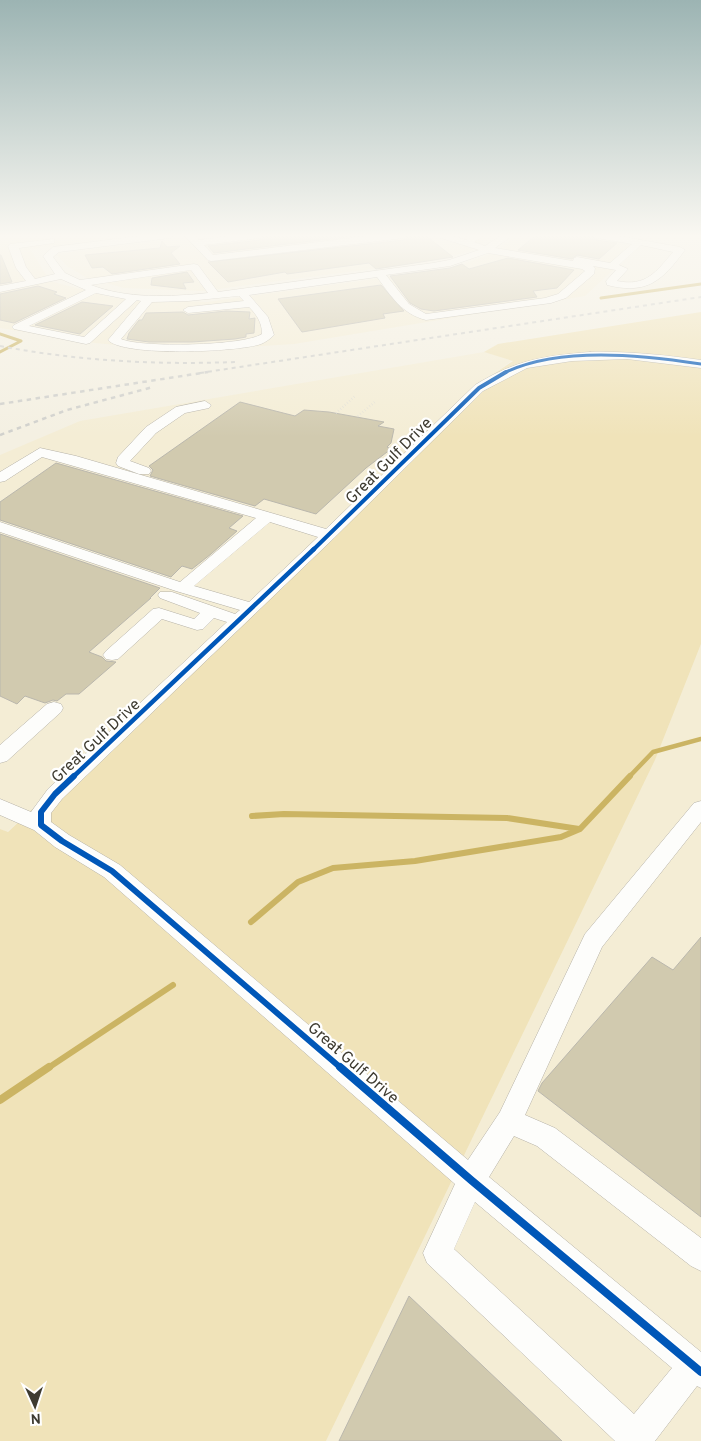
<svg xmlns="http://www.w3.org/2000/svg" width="701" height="1441" font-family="Overpass,sans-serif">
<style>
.built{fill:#f4edd5}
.green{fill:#f0e3b9}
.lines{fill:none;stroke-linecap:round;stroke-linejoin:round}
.stream-far3{stroke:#cbb463;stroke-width:3}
.stream-far2{stroke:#cbb463;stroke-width:4.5}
.stream-far1{stroke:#cbb463;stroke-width:6}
.stream{stroke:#cbb463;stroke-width:8}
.building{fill:#d1caaf;stroke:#bab7ad}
.minor-casing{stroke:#b5b1a7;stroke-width:1}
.path{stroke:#dddcd7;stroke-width:2.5;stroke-dasharray:0.5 2.5;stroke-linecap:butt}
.minor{fill:#fdfdfb;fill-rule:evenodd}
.rail-far1{stroke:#d0d0cc;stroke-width:2;stroke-dasharray:4 4;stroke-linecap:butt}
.rail{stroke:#d0d0cc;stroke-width:2.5;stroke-dasharray:4.5 4.5;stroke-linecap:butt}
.cycleway-far4-casing{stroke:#fff;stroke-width:5}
.cycleway-far3-casing{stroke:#fff;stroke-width:6}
.cycleway-far2-casing{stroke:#fff;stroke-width:8}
.cycleway-far1-casing{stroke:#fff;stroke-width:9}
.cycleway-casing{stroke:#fff;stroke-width:11}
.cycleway-far4{stroke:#0057b8;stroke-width:3}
.cycleway-far3{stroke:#0057b8;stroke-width:4}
.cycleway-far2{stroke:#0057b8;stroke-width:4.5}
.cycleway-far1{stroke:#0057b8;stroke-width:6}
.cycleway{stroke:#0057b8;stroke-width:8}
.labels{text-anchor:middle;stroke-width:4.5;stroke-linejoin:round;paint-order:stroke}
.street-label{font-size:16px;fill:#3e3b31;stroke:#fff}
</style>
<rect width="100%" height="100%" fill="#f4f0e2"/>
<!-- built -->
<path class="built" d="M0 235H129L30 249 50 281 114 298 207 302 454 268 495 252 517 235H651L585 296 294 344 178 351 95 343 0 328Z
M204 235H494L470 251 433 261 203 291 124 288 87 278 67 266 56 254Z
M484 352 513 360 477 385 7 832 0 829V455L80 421Z
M701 644V1441H326L655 760Z"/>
<!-- green -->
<path class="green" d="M701 312V644L655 760 326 1441H0V829L8 832 477 385 513 361 484 352 498 344Z"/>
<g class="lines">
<!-- stream-far3 -->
<path class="stream-far3" d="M601 298 701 284
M0 334 21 341 0 352"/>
<!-- stream-far2 -->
<path class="stream-far2" d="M629 777 653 752 701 739"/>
<!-- stream-far1 -->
<path class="stream-far1" d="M252 816 284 814 507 818 579 829
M251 922 298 882 333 868 415 861 561 837 580 829 630 776
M48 1068 173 985"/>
<!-- stream -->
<path class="stream" d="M0 1100 49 1067"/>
</g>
<!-- building -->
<path class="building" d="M268 235H361L214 253 208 246 260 240Z
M411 235H425L453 257 376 269 369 263 287 274 285 272 228 282 208 262 404 240Z
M536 235H590L597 240 617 243 599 259 577 255 572 259 518 250Z
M162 241 167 247 180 246 171 253 180 264 112 274 103 267 92 268 85 255 160 248Z
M0 255H1L12 282 0 284Z
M508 258 574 270 557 288 533 291 537 297 434 311 421 309 410 303 390 276 450 268 462 264 469 269Z
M187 272 194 282 183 283 186 289 151 285 152 278Z
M381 285 404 311 383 314 385 318 302 332 278 299Z
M38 286 57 292 54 294 66 298 14 323 0 320V294Z
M82 302 113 306 80 334 35 325Z
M226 311 250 312 249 319 255 318 254 333 246 334V337L235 339 192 342H149L127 339 129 333 139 320H142L146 313 183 312 188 315Z
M240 402 295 416 304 410 329 412 384 422 378 426 394 429 391 443 387 447 391 449 366 468 316 514 264 499 255 506 150 476 153 470 149 466Z
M56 463 243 516 229 528 237 531 211 554 192 569 182 566 171 577 0 520V502Z
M0 534 160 588 150 598H151L89 652 102 657 106 661 116 662 79 694H66L57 701 53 700 45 703 25 696 17 704 0 696Z
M701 937V1217L538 1091 542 1083 652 957 673 970Z
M409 1296 562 1441H339Z"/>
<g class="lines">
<defs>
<path id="minor" d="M148 235H175L170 238 59 252 53 257 65 273 80 280 194 264 198 265 218 292 433 263 449 260 479 250 438 237 436 235H450L466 240 472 235H481L480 238 474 242 485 246 502 235H513L495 248 573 261 574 258 577 257 610 263 632 244 597 238 592 235H613L680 247 685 250C662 281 647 295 607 285L606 281 616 270 593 266 595 268 594 274 566 298 551 303 426 320C402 314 391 296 377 277L249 295 268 317 274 335C270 339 266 342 261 344 239 352 123 357 108 340L141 301 137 300 90 343 86 344 14 329 12 327 14 325 86 290 61 279 0 292V286L26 281 16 268 8 246 10 244 54 239V243L19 248 26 267 35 279 55 274 43 256 53 247ZM641 245 673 252C656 272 646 287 617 281L628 269 619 265ZM488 253 582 269 585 271 558 294 545 298 426 314 409 304 386 275 450 266ZM191 270 208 293C171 297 126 299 91 285ZM96 293 126 299 84 337 29 326ZM239 296 244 301 188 307 183 310 188 313 249 307C257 315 262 323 262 334 244 346 141 348 121 339L152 302 188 301Z
M184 235H194L199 240 238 235H265L260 238 204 245 213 255 375 235H409L404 238 211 261 208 260Z
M590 352C628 351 664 355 701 360V368L627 359 572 361 527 368 483 391 334 538 62 799 51 813V822L69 835 120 865 468 1160 500 1112 585 934 694 803 701 801V822L602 947 525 1115 555 1128 701 1238V1271L691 1266 537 1146 514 1136 489 1177 701 1352V1388L697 1386 655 1441H615L427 1263 423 1253 455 1184 104 877 55 847 34 830 0 815V799L31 812 48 789 227 622 214 618 203 629 197 630 162 619 118 659 112 660 106 659 103 655 106 651 153 609 159 608 194 619 200 613 160 598 158 595 160 592H172L235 614 240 610 176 591 0 532V522L180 582 256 518 42 457 5 481 0 482V472L40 448 76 456 326 529 475 385C516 360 543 356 590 352ZM270 522 318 537 249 602 194 586ZM475 1202 672 1368 634 1414 454 1249Z
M205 401 211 405 209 408 185 413 156 433 130 461 149 468 151 471 149 474H139L118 466 116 463 118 457 146 427 176 407Z
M54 702 61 704 63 708 61 712 7 761 0 763V745L47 704Z"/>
</defs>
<!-- minor casing -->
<use href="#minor" class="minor-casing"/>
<!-- path -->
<path class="path" d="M336 413 355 396
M358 416 376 401"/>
<!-- minor -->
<use href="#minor" class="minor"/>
<!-- rail-far1 -->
<path class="rail-far1" d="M0 346C78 361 156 365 235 362
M200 373 701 297"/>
<!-- rail -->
<path class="rail" d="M0 404 208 372
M0 435 67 410 153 387"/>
<defs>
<path id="cycleway-far4" d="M504 373C559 346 642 355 701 364"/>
<path id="cycleway-far3" d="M313 550 479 388 506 372"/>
<path id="cycleway-far2" d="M73 777 314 549"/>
<path id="cycleway-far1" d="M74 776 55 794 41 812V825L62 841 112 871 341 1068"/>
<path id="cycleway" d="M340 1067 471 1180 701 1372"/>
</defs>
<!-- cycleway-far4 casing -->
<use href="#cycleway-far4" class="cycleway-far4-casing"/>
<!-- cycleway-far3 casing -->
<use href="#cycleway-far3" class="cycleway-far3-casing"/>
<!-- cycleway-far2 casing -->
<use href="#cycleway-far2" class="cycleway-far2-casing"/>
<!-- cycleway-far1 casing -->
<use href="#cycleway-far1" class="cycleway-far1-casing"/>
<!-- cycleway casing -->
<use href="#cycleway" class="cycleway-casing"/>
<!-- cycleway-far4 -->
<use href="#cycleway-far4" class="cycleway-far4"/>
<!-- cycleway-far3 -->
<use href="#cycleway-far3" class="cycleway-far3"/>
<!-- cycleway-far2 -->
<use href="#cycleway-far2" class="cycleway-far2"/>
<!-- cycleway-far1 -->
<use href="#cycleway-far1" class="cycleway-far1"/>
<!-- cycleway -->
<use href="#cycleway" class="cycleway"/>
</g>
<!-- sky -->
<linearGradient id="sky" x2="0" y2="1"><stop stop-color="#9cb4b3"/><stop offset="0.54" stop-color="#faf8f2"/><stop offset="1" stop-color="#faf8f2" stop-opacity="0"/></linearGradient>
<rect width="701" height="437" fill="url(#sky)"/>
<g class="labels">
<!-- street labels -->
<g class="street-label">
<text transform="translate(388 460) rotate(-45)" y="6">Great Gulf Drive</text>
<text transform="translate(95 740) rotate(-43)" y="6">Great Gulf Drive</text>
<text transform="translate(354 1062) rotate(41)" y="6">Great Gulf Drive</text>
</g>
</g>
<!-- north arrow -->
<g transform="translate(35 1406) rotate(177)" stroke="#ffffff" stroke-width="4" paint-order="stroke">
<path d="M0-4L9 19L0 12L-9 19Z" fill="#3e3b31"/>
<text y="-8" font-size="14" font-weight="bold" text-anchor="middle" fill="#3e3b31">N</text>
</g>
</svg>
